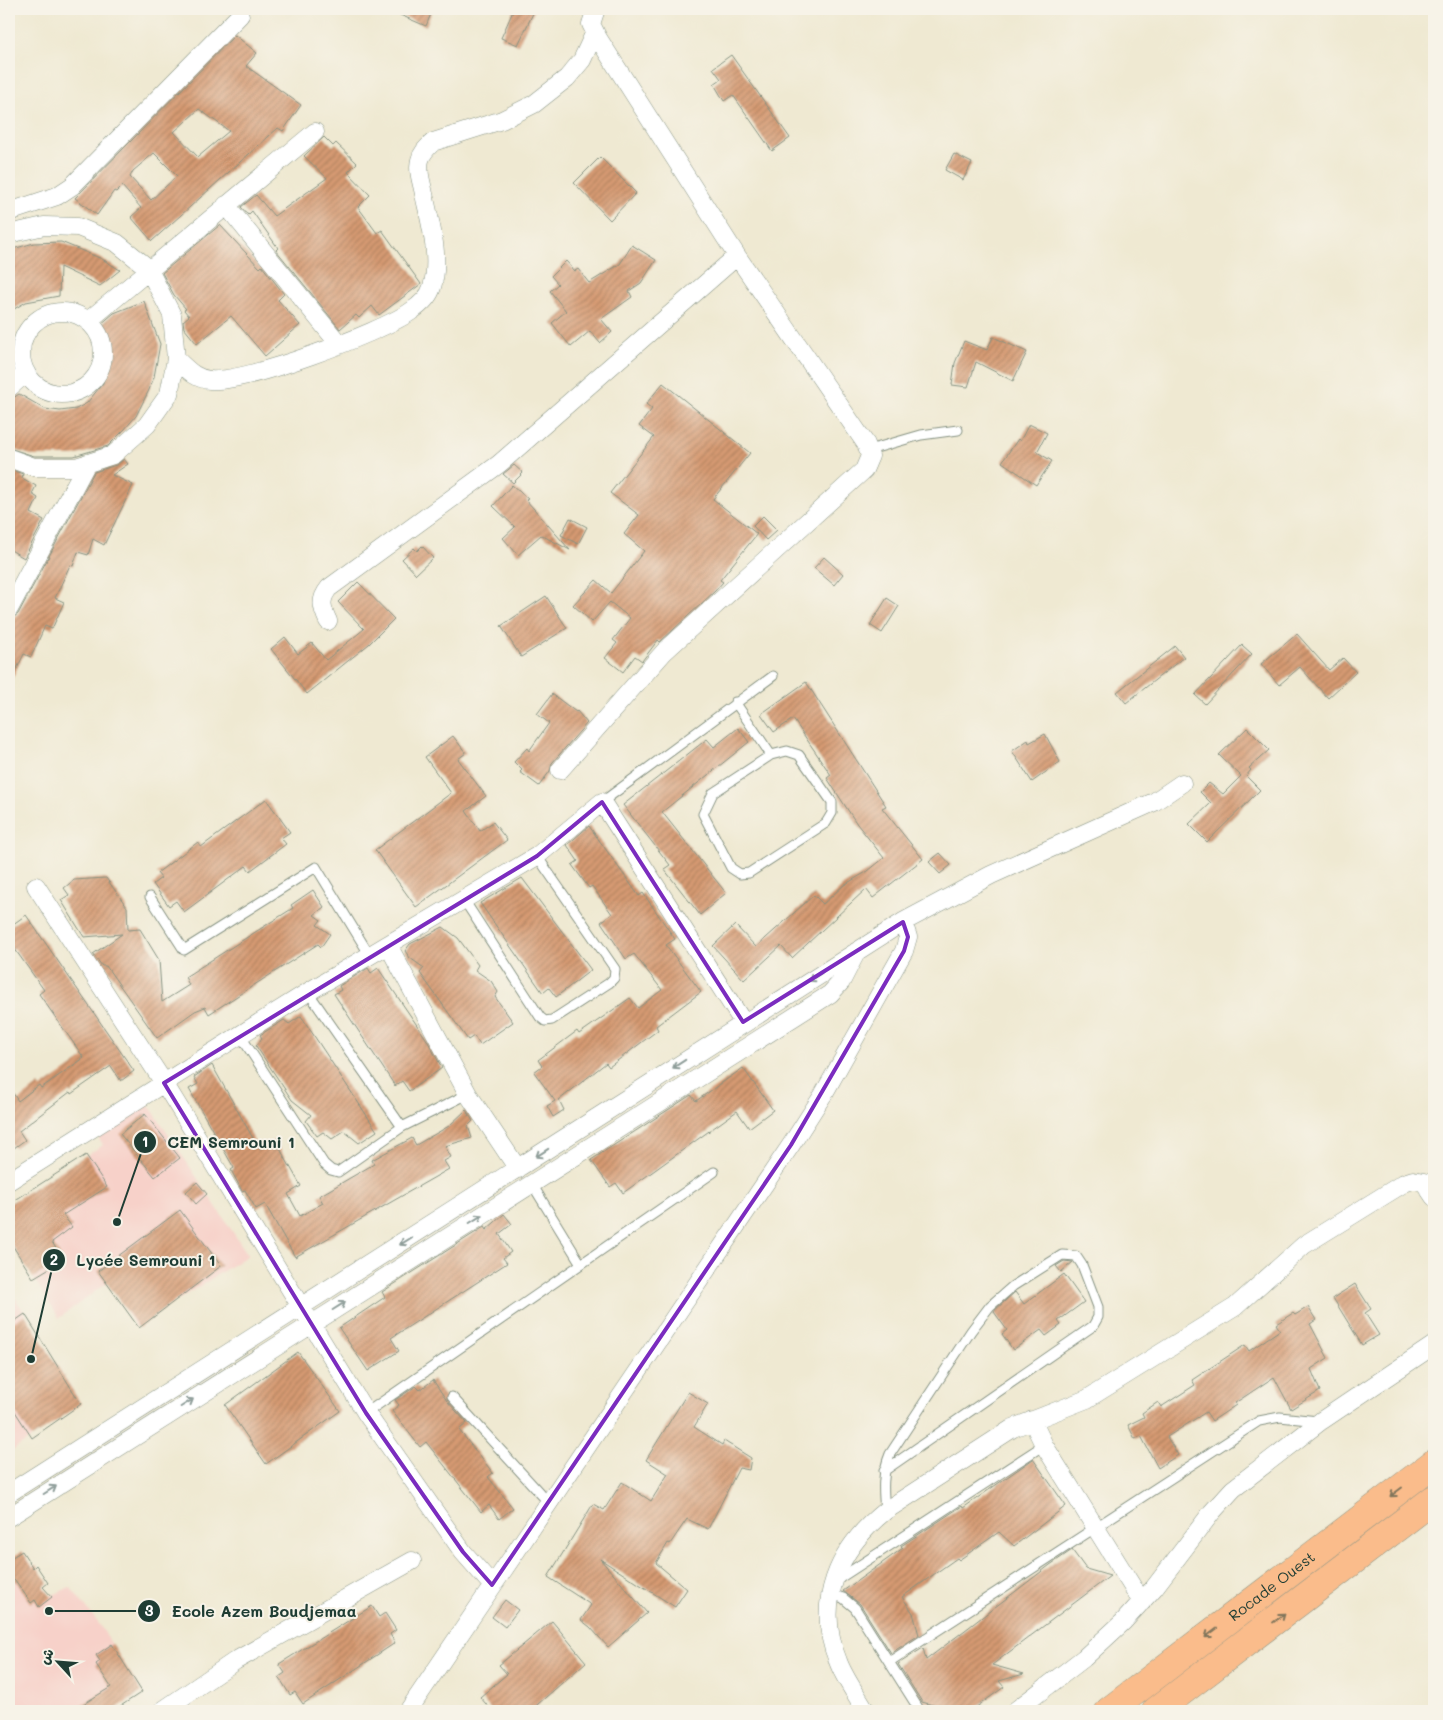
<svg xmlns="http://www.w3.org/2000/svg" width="1443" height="1720" font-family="Mali,'Playpen Sans Arabic',sans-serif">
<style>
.built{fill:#f7d1c9}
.building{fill:url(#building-hatch);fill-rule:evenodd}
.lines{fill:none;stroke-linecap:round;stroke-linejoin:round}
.lane-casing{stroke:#879383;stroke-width:11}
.street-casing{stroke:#879383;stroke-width:19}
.highway-casing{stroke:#879383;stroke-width:29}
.lane{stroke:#fff;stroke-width:9}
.street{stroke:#fff;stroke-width:18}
.highway{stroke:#fabc8b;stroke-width:28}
.oneway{stroke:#8f9e9a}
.oneway2{stroke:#82765b}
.marked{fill:none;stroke:#7b2cbf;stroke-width:4;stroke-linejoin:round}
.labels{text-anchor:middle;stroke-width:4;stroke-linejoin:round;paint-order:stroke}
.street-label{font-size:15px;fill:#1f3d34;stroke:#f7f3e8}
.leader{fill:none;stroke:#1f3d34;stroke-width:2}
.callout-dot{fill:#1f3d34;stroke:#f7f3e8;stroke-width:2}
.mark-label{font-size:15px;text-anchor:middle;font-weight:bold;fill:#fff}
.callout-label{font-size:16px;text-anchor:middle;font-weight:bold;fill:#1f3d34;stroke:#f7f3e8;stroke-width:4;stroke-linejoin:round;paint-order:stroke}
</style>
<defs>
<pattern id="building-hatch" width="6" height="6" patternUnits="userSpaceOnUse" patternTransform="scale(1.25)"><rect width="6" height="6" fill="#d69a72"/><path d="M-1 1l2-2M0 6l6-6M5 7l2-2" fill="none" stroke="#ad7f5e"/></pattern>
</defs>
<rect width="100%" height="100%" fill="#f7f3e8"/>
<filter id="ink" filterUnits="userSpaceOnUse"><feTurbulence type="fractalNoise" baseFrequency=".02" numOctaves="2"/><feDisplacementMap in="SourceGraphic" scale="10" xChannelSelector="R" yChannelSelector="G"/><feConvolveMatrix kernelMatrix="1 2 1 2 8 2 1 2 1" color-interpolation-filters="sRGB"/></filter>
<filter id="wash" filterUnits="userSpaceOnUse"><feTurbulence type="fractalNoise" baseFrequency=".0096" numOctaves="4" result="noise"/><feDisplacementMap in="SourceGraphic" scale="20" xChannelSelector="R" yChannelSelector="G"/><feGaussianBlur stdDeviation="1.12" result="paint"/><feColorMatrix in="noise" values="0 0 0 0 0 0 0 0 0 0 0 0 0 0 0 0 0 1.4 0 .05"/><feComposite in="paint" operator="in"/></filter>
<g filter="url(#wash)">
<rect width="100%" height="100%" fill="#efe9d2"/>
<!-- built -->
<path class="built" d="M147 1102 248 1255 136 1327 108 1282 59 1318 9 1240V1204L103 1145 97 1135Z
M9 1288 81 1404 9 1453Z
M22 1551 33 1567 36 1565 48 1583 44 1587 51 1596 70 1587 99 1624 142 1692 113 1711H9V1559Z"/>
<g id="blocks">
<!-- building -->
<path class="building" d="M386 9H433L426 26Z
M514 9H535L518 45 501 38Z
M235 35 257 53 246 66 301 105 283 131 278 128 152 241 131 217 141 208 122 186 116 192 114 191 97 215 75 198ZM199 109 229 131 198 157 174 132ZM154 153 177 176 151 200 130 177 133 171Z
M731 55 790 138 772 151 733 95 724 101 714 84 721 79 713 68Z
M324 137 333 146 336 143 357 163 348 172 370 195 358 207 377 233 382 230 421 284 379 315 372 306 359 318 356 315 340 329 276 250 278 248 252 211 248 215 241 207 256 195 274 216 327 178 304 156Z
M954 154 972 163 963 180 945 170Z
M600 157 636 193 610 220 574 183Z
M220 225 260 268 262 266 284 294 278 300 300 325 265 356 231 316 197 344 184 328 183 321 189 316 184 310 186 309 174 295 162 273Z
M61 242 102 259 120 270 100 286 60 267 59 296 26 302 9 312V250L34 243Z
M632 245 656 260 641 283 629 291 632 297 601 319 612 332 600 343 590 331 571 347 552 323 566 311 550 291 558 284 551 276 566 261 575 271 578 269 589 283 620 264Z
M144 301 160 344 154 377 149 390 136 416 124 430 108 446 74 456H34L9 448V401L19 394 45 409 60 411 76 409 87 403 103 383 108 364 110 345 100 325 114 313Z
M993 337 1027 352 1013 381 976 362 968 387 952 385 955 363 964 341 987 350Z
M663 383 750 453 713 499 757 534 720 580 723 582 715 591 660 642 658 640 642 661 635 656 623 672 605 658 617 643 613 640 630 618 610 602 592 622 573 605 596 580 611 593 644 551 624 534 639 515 610 493 654 437 639 426 652 409 646 404Z
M1029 424 1047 433 1037 452 1052 461 1036 485 1002 462 1018 439 1020 441Z
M124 459 128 464 112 475 133 485 104 545 93 539 88 555 78 552 73 566 70 565 55 598 64 602 52 629 45 626 31 657 24 654 9 685V624L11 619 18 614 94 472 116 465Z
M514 465 523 473 513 483 503 474Z
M9 469 23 474 22 478 36 486 32 494 38 498 31 513 44 520 24 558 9 549Z
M512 485 528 499 526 500 570 550 541 535 518 555 503 538 515 527 493 506Z
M763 516 777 530 766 540 753 526Z
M570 518 587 527 578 544 561 535Z
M422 546 433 558 416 574 402 559 414 548 417 551Z
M824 557 843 574 834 585 814 568Z
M358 582 394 619 369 644 307 694 271 649 285 637 298 654 312 643 326 660 364 629 338 602Z
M546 596 567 628 521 657 501 626Z
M887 598 899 606 882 633 870 625Z
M1297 634 1329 670 1343 658 1356 672 1328 698 1300 667 1279 685 1261 664Z
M1242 645 1252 654 1205 704 1195 695Z
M1175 646 1184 657 1126 703 1117 692Z
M806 682 886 806 882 808 923 859 873 898 866 889 792 958 781 946 744 980 713 946 735 925 756 947 814 895 823 904 844 885 868 871 884 858 857 824 827 778 831 775 793 719 774 732 761 714Z
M552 694 576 712 577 711 587 723 552 763 550 771 539 786 520 772 522 770 514 762 527 748 529 751 549 723 537 714Z
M738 728 749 742 662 812 726 893 700 915 664 869 670 865 623 805 707 739 714 747Z
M1247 728 1269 750 1249 768 1251 770 1246 776 1260 790 1207 842 1189 824 1211 803 1200 792 1209 783 1223 794 1241 776 1219 755Z
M1045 734 1060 762 1032 782 1012 751 1028 740 1029 743Z
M453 736 466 753 458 759 486 796 466 811 480 831 493 822 507 840 416 907 375 850 451 793 425 757Z
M266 799 290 832 281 838 286 844 250 871 246 866 184 912 176 901 169 906 153 884 161 878 157 873 198 842 201 847Z
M589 826 639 896 643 893 675 939 666 945 701 992 656 1026 658 1030 609 1067 606 1063 559 1100 564 1110 553 1117 547 1106 555 1101 534 1072 542 1066 538 1060 577 1031 579 1034 630 998 638 1008 662 990 634 954 626 959 601 922 612 914 592 886 589 888 572 865 578 861 567 845Z
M940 853 951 865 940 874 929 862Z
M106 878 127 907 128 930 140 929 159 960 162 1002 189 985 185 977 293 908 291 905 313 890 324 907 314 915 321 920 317 925 330 934 321 947 318 944 209 1014 205 1007 195 1011 157 1038 106 966H102L93 954 122 934 84 937 61 900 69 895 64 888 74 880Z
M522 878 591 970 556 997 549 988 543 993 480 903Z
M26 915 134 1071 121 1081 111 1066 71 1094 70 1092 19 1131 25 1140 14 1148 9 1141V1087L18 1101 39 1085 41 1088 84 1058 39 994 44 990 14 948 9 952V927Z
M443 927 458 938 478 965 475 970 491 981 498 992 495 997 513 1022 480 1045 474 1036 468 1040 420 973 424 968 410 958 405 951 410 944Z
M368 968 371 973 378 968 427 1040 442 1068 409 1091 402 1081 395 1086 334 994 341 990 339 986Z
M301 1016 377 1131 359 1143 344 1131 332 1139 323 1132 317 1136 306 1121 311 1115 292 1100 256 1046 262 1038 260 1035 284 1020 289 1024Z
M212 1065 259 1149 275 1140 301 1186 288 1194 300 1216 323 1203 319 1196 374 1164 372 1160 412 1138 416 1145 449 1126 466 1110 473 1121 468 1126 472 1138 445 1146 451 1157 444 1161 449 1169 295 1257 265 1204 256 1209 245 1190 242 1191 231 1170 234 1168 189 1089 198 1084 194 1077Z
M743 1068 773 1110 749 1128 737 1111 623 1193 616 1183 610 1187 591 1160 691 1095 696 1101Z
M145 1114 180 1158 155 1177 120 1134Z
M86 1155 107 1187 63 1215 72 1227 52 1242 63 1260 33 1278 9 1240V1204Z
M197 1182 207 1194 196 1204 186 1192Z
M180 1210 221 1266 139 1328 98 1271Z
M504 1214 512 1224 499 1234 511 1252 503 1258 507 1263 391 1338 399 1351 368 1371 339 1328 385 1297 382 1292 484 1227 486 1230Z
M1064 1261 1073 1262 1061 1272 1056 1266Z
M1064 1274 1084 1302 1058 1321 1061 1325 1046 1336 1041 1330 1013 1350 1002 1334 1007 1330 994 1312 995 1310 1015 1292 1024 1304Z
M1355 1284 1371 1309 1365 1313 1379 1335 1362 1345 1333 1298Z
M1308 1307 1316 1320 1310 1324 1328 1358 1311 1369 1320 1391 1291 1409 1274 1377 1235 1403 1236 1405 1212 1421 1206 1412 1167 1437 1178 1455 1158 1468 1141 1436 1135 1439 1128 1425 1144 1417 1142 1413 1158 1402 1161 1407 1195 1385 1192 1380 1245 1345 1249 1351 1280 1330 1276 1324 1293 1313 1295 1315Z
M25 1314 81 1404 32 1438 9 1402V1325Z
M298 1352 340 1411 266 1464 225 1405Z
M433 1380 447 1401 467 1423 459 1430 493 1473 488 1477 513 1508 499 1519 489 1505 481 1512 426 1442 420 1447 392 1411 399 1405 395 1400 416 1386 420 1390Z
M688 1392 708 1404 694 1427 722 1445 724 1441 751 1458 749 1470 739 1468 708 1529 687 1519 670 1544 668 1543 656 1563 687 1589 675 1607 600 1559 647 1613 608 1647 590 1627 581 1620 591 1605 548 1577 593 1504 604 1510 622 1482 651 1501 668 1474 646 1460Z
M1033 1459 1066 1506 1014 1546 999 1532 959 1560 957 1558 902 1597 913 1613 919 1635 891 1653 860 1604 843 1591 903 1548 901 1546 962 1506 963 1508Z
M1072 1550 1086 1569 1110 1576 992 1665 1024 1674 999 1681 1004 1687 971 1711H953L922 1702 898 1664 923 1648 926 1660 1050 1565Z
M22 1551 33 1568 36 1565 48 1583 43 1587 52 1597 39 1607 35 1600 31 1603 15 1580 9 1584V1559Z
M505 1600 518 1610 505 1627 492 1617Z
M372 1606 379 1617 385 1613 396 1630 390 1634 395 1643 303 1704 295 1692 290 1695 279 1677 285 1673 279 1664Z
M552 1621 586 1662 530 1711H492L480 1697 507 1674 499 1665Z
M112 1644 142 1692 113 1711H72L111 1687 96 1664 100 1661 96 1655Z"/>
</g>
</g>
<g filter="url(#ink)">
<use href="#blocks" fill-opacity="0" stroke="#879383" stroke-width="1"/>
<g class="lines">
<defs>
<path id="lane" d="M869 450 921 435 958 430
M735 702 771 755
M787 751 799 755 832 802V813L826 823 749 873 740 874 731 868 703 814 713 793 771 755Z
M602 802 773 676
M150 897 184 950 316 867 369 954
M464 900 540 1017 545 1021 552 1020 609 983 614 978 615 969 537 856
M308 992 402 1127
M240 1035 324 1164 331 1170 338 1172 402 1127 468 1094
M532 1184 581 1264
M452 1397 548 1502
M366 1413 714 1172
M884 1471 1093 1326 1098 1317V1307L1082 1265 1076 1256 1062 1255 1013 1286 990 1306 971 1331 890 1454C882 1473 883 1490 885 1511
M837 1580 1044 1445
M831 1594 843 1598 855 1608 920 1711
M889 1662 1259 1421 1280 1417 1318 1421"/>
<path id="street" d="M226 205 339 344
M9 212 57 196 72 186 240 15
M9 234 44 226 78 227 117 243 148 268 172 315 176 359 169 394 147 425 113 455 76 467H34L9 458
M21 353a41 41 0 1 1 82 0a41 41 0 1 1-82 0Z
M88 321 315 132
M176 359C187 369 195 379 210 380 246 383 379 333 410 312 419 306 429 298 432 287 441 258 430 222 424 194 422 183 417 171 420 160 422 152 427 148 433 142L502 120 534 104 567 78 582 60 595 32
M9 388 26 373
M9 609 87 463
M328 621C322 608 319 600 329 588L499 464 737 256
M560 770 664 652 864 470 870 456 866 444 737 256 598 38 591 24 596 9
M36 886 164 1083 366 1413 463 1552 492 1585
M388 945 468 1094 518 1169
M9 1181 308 992 537 856 602 802 743 1022
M1032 1420 1044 1445 1142 1602
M9 1493 903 922 991 875 1154 802 1182 783
M9 1517 830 994 841 982 857 951
M162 1711 235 1661 412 1561
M408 1711 791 1145 823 1095 904 951 908 937 903 922
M866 1711C857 1695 844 1678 838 1661 814 1602 838 1549 885 1511L1013 1428 1087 1399 1235 1307 1304 1245 1404 1183 1413 1180 1424 1182 1434 1197
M1015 1711 1084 1658 1123 1622 1154 1588 1212 1512 1233 1489 1321 1421 1434 1345"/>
<g id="highway">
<path id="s1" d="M1109 1711 1434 1463"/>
<path d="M1156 1711 1434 1499"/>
</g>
</defs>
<!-- lane casing -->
<use href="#lane" class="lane-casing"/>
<!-- street casing -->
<use href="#street" class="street-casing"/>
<!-- highway casing -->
<use href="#highway" class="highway-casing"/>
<!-- lane -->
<use href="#lane" class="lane"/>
<!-- street -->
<use href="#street" class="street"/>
<!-- highway -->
<use href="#highway" class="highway"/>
</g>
<!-- one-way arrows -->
<defs><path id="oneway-shaft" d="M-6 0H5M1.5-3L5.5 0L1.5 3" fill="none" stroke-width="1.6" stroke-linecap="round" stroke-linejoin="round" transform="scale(1.25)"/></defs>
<g class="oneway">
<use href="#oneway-shaft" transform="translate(815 977) rotate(148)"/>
<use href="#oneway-shaft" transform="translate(679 1064) rotate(147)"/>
<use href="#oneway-shaft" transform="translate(542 1153) rotate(147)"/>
<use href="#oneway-shaft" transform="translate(476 1219) rotate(-32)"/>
<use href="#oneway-shaft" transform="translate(406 1241) rotate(148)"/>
<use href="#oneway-shaft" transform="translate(339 1306) rotate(-32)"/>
<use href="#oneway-shaft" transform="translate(187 1403) rotate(-32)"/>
<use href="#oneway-shaft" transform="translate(50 1490) rotate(-32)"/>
</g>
<g class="oneway2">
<use href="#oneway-shaft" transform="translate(1396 1492) rotate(143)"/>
<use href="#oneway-shaft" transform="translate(1279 1618) rotate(-37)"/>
<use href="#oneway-shaft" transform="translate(1211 1633) rotate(143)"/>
</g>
</g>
<!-- marked area -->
<path class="marked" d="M602 802 743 1022 903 922 908 937 904 951 791 1145 492 1585 463 1552 366 1413 164 1083 537 856Z"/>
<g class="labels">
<!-- street labels -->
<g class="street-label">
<text dy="5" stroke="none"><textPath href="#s1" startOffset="205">Rocade Ouest</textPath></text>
</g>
</g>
<!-- callouts -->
<path class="leader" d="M117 1222L145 1142M31 1359L54 1260M49 1611L149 1611"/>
<g class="callout-dot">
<circle cx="117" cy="1222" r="5"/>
<circle cx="31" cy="1359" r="5"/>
<circle cx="49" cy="1611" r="5"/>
<circle cx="145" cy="1142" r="12"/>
<circle cx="54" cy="1260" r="12"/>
<circle cx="149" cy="1611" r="12"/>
</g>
<g class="mark-label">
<text x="145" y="1147">1</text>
<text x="54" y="1265">2</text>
<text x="149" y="1616">3</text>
</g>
<g class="callout-label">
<text x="231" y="1148">CEM Semrouni 1</text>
<text x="146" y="1266">Lycée Semrouni 1</text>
<text x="264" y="1617">Ecole Azem Boudjemaa</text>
</g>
<!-- margin -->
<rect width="1443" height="1720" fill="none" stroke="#f7f3e8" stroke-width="30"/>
<!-- north arrow -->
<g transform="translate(58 1662) rotate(296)" stroke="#f7f3e8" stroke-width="4" paint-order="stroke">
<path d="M0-4L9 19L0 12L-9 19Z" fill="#1f3d34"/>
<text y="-8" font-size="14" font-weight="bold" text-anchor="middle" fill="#1f3d34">ش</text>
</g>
</svg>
